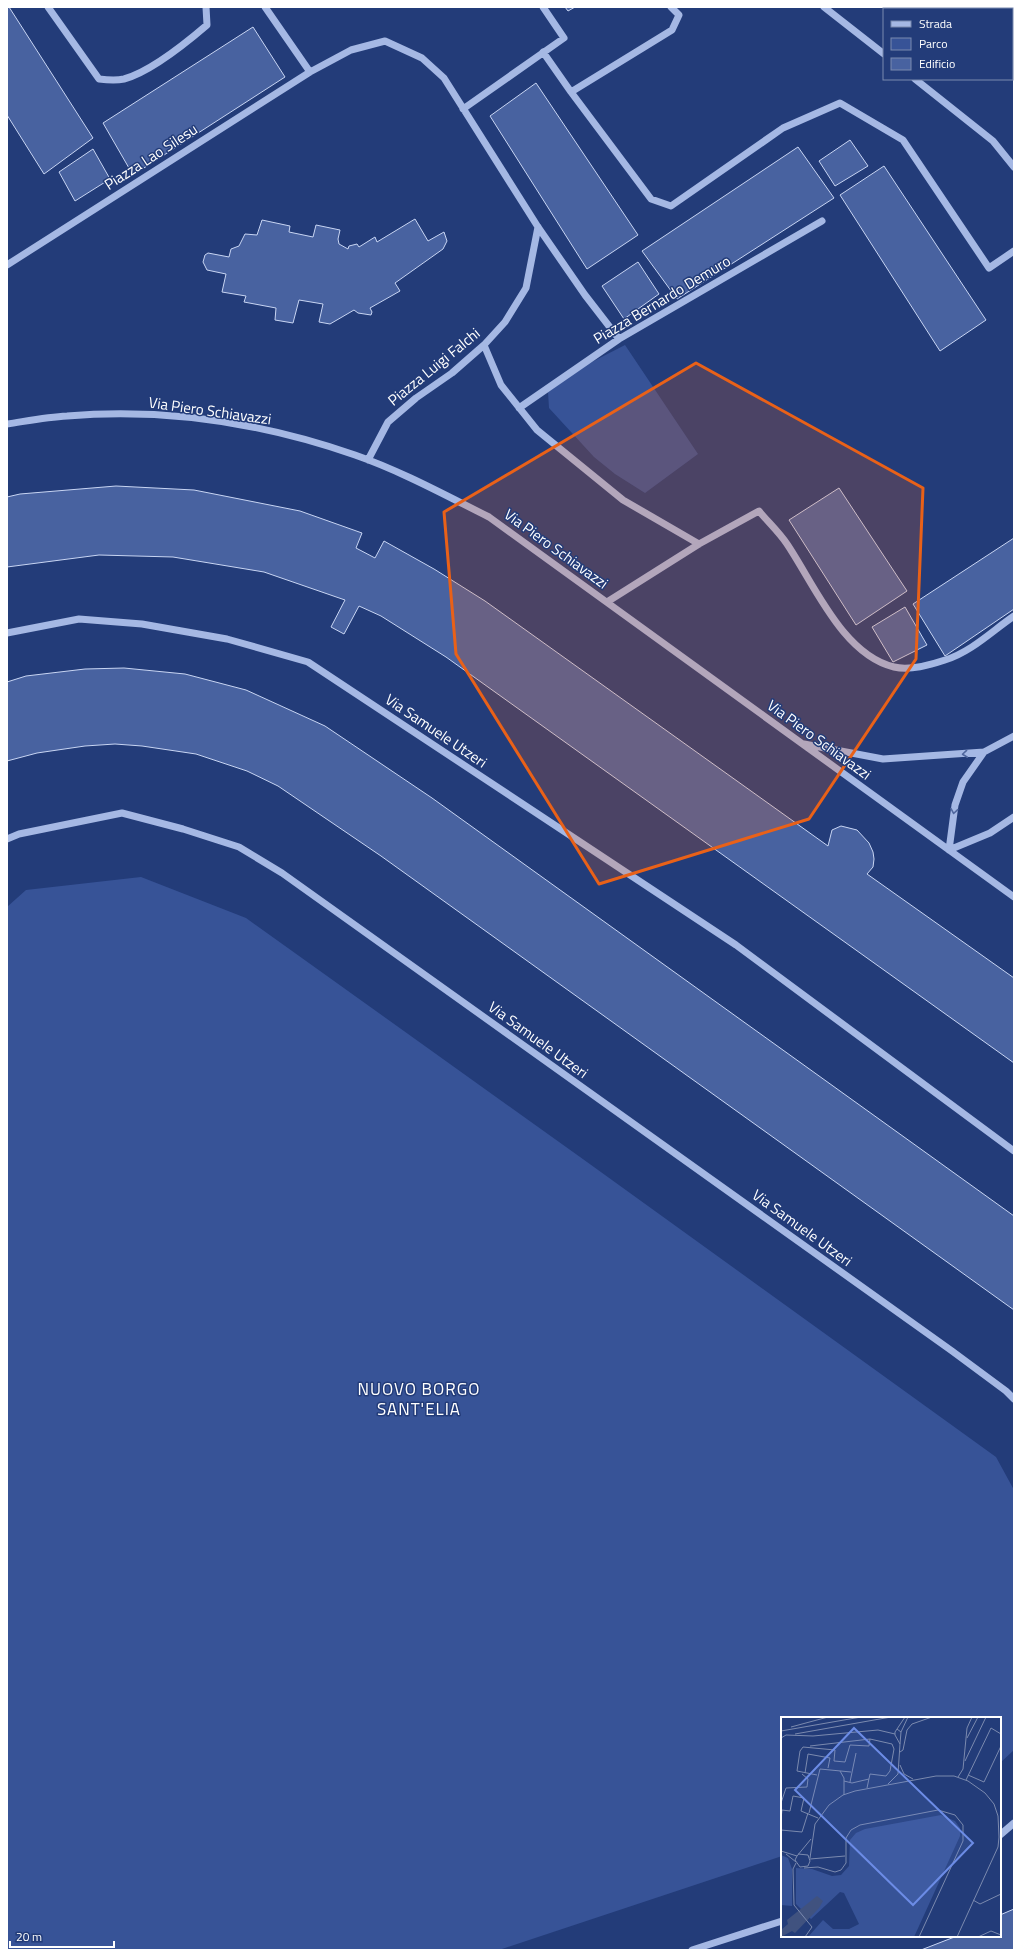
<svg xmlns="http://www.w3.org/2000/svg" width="1021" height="1957" font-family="'Titillium Web',sans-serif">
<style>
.green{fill:#375397}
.building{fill:#4862a0;stroke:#c8d5f3}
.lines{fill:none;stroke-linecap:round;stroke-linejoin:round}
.minor{stroke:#a5b8e4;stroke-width:7}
.highway{stroke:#fff;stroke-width:12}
.oneway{stroke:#50679e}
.marked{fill:#e96118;fill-opacity:0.2;stroke:#e96118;stroke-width:3;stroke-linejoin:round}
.labels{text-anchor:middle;stroke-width:3;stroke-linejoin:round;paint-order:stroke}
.street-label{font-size:15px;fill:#fff;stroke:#233c79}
.quarter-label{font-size:17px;letter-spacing:1px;fill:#fff;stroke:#233c79}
.inset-road{fill:none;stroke:#7b8aaf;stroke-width:1}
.view{fill:#6c8ce6;fill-opacity:0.15;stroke:#6c8ce6;stroke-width:2}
.inset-edge{fill:none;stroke:#fff;stroke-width:2}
</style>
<rect width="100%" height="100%" fill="#233c79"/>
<!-- green -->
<path class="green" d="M625 345 698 454 645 493 615 474 594 457 549 408 548 392 586 365Z
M141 877 246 918 587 1162 996 1457 1014 1490V1750L1000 1763V1718H782V1856L499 1950H7V907L26 890Z"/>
<!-- building -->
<path class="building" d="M7 7H9L93 138 44 174 7 115Z
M565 7H575L568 11Z
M253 27 285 77 133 175 103 123Z
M536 83 638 235 587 269 490 116Z
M850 140 868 166 835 186 819 161Z
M798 147 834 198 677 299 642 251Z
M93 149 110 179 75 201 59 172Z
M884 166 986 320 940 351 840 195Z
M415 219 428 241 444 232 447 241 443 249 395 283 400 291 370 308 372 312 371 315 358 313 354 310 330 324 319 322 323 304 299 300 293 323 275 320 276 308 244 302 246 296 222 292 226 274 207 270 203 262 205 255 208 253 229 257 231 249 239 246 245 234 257 235 262 220 290 226 289 232 313 237 316 225 340 230 338 239 339 244 348 249 349 246 357 244 359 247 375 237 377 242Z
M638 262 659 294 624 319 602 286Z
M116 486 194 490 300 511 362 533 356 548 375 558 384 541 434 569 485 601 828 846 832 830 841 826 857 830 869 843 873 852 874 859 873 867 867 874 1014 978V1063L446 657 381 616 359 606 344 634 331 627 345 600 264 572 173 557 99 555 7 567V497L20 494Z
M839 488 907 591 856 625 789 520Z
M1014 538V609L945 656 913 604Z
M905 607 927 645 893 662 872 627Z
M124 668 185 674 246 690 325 726 432 798 1014 1216V1310L381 856 278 786 247 771 196 754 142 746 115 744 85 746 37 753 7 761V682L26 676 85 669Z
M1014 1909V1950H921L957 1936H1000V1915Z"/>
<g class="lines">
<!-- minor -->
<path class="minor" d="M48 7 99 79C107 80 115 81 124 79 150 72 186 43 207 25L206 7
M265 7 310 72
M671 7 679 15 672 30 571 92 651 199 671 206 783 128 840 103 903 140 989 268 1014 251
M824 7 884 54
M543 52 571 92
M915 79 993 141 1014 167
M463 109 564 38 543 7
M7 265 310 72 351 50 385 41 422 58 444 78 538 227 585 295 619 339
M484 345 501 385 537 430 623 500 699 544
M519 408 619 339 822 221
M7 424C27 421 47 417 67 416 164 408 263 423 355 455 401 471 445 495 489 517L1014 897
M368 460 388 422 416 398 452 373 484 345 505 322 526 288 538 227
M607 602 699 544 759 511C768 522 779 532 787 544 814 584 843 655 894 667 910 671 930 665 945 660 971 652 992 631 1014 616
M7 633 79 619 142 624 227 639 308 662 736 945 1014 1151
M804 744 883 759 984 752 1014 736
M7 839 19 834 122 813 183 829 239 847 282 873 952 1351 1006 1391 1014 1399
M949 850 955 805 963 782 984 752
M949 850 990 833 1014 817
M1000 1835 1014 1823
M692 1950 782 1921"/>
<!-- highway -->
<path class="highway" d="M948 7 950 9
M1012 62 1014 64"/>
</g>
<!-- one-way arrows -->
<defs><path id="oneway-chevron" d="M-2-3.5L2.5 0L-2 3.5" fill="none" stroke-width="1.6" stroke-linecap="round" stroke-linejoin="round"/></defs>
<g class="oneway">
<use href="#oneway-chevron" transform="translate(965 754) rotate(174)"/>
<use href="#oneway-chevron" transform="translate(954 811) rotate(99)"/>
</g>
<!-- marked area -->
<path class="marked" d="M696 363 923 488 916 659 809 819 599 884 456 654 444 512Z"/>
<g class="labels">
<!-- street labels -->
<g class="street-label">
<text transform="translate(151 157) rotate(-33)" y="5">Piazza Lao Silesu</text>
<text transform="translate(662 300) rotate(-31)" y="5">Piazza Bernardo Demuro</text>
<text transform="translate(434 367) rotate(-39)" y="5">Piazza Luigi Falchi</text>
<text transform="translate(210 411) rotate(8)" y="5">Via Piero Schiavazzi</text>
<text transform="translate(556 549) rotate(36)" y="5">Via Piero Schiavazzi</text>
<text transform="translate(436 731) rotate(34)" y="5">Via Samuele Utzeri</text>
<text transform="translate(819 740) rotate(36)" y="5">Via Piero Schiavazzi</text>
<text transform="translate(538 1040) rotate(36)" y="5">Via Samuele Utzeri</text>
<text transform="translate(802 1228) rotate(36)" y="5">Via Samuele Utzeri</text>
</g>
<!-- quarter labels -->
<g class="quarter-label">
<text x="419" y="1395">NUOVO BORGO<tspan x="419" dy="20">SANT'ELIA</tspan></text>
</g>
</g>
<!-- overview -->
<g transform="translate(781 1717)">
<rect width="220" height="220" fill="#233c79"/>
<path d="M160 98 174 104 179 111V119L133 220H27L42 203 52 212H68L78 207 63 176 59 175 30 202 15 187V151L31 152 51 159 60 158 68 149 69 123 75 116 84 112ZM0 138 7 141 11 152V189L0 188Z" fill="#375397"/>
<path d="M36 179 42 184 38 191 14 216 11 214 0 220V213L7 207 6 203Z" fill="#40527f"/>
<path class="inset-road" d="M10 10 47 0M0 14 80 0M120 15 127 0M14 17 110 0M114 18 119 27 120 15 116 12M114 18V15L124 0M0 21 5 18 32 19 97 13 114 17M186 21 197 0M29 29 89 22M119 35 122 33 126 13 131 7 151 0M184 44 205 0M119 48 123 57 132 62M59 54 63 61V78M24 56 27 37 49 41 47 51M36 58 16 54 19 34 22 30 54 33 53 44 64 45 69 28 88 29 89 22 111 27 113 32 109 54 105 59 89 57 86 71M187 58 203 65 220 29M177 60 182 52 186 11 191 0M185 63 210 11 220 17M63 64 71 66 88 62M69 65 75 36M107 67 117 57 119 27M0 86 5 71 26 70 27 62 21 57M28 96 39 52 70 55M0 102 1 93 9 94 12 79 23 81 20 94 37 101M0 113 21 115 27 96M0 134 16 139M5 137 15 145M17 137 27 138 29 144 27 149 19 150 14 143 16 139 30 122M29 141 34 107 48 88 62 78 74 74 155 59H173L187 64 204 76 213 87 217 99 218 120 217 130 176 220M29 142 64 139M15 146 12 152 13 188 31 210 24 220M23 151 37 150 54 155 60 153 65 146V121L70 113 79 108 157 93 174 98 182 108V124L138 220M192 183 199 187 220 177M197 220 210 214 220 218"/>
<path class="view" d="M73 11 192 126 132 188 14 73Z"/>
<rect width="220" height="220" class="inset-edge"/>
</g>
<!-- border -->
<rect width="1021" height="1957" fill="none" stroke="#ffffff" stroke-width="16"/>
<!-- legend -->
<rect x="883" y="8" width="130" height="72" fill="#233c79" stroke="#7b8aaf"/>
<rect x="891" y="21" width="20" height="6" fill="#a5b8e4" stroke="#7b8aaf"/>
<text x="919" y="28" font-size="12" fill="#ffffff">Strada</text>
<rect x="891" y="38" width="20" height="12" fill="#375397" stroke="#7b8aaf"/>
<text x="919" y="48" font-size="12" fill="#ffffff">Parco</text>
<rect x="891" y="58" width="20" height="12" fill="#4862a0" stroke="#7b8aaf"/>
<text x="919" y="68" font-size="12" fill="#ffffff">Edificio</text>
<!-- scale -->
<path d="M10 1941v6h104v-6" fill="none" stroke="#ffffff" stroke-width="2"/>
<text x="16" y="1941" font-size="12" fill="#ffffff" stroke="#233c79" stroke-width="3" paint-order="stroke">20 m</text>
</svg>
